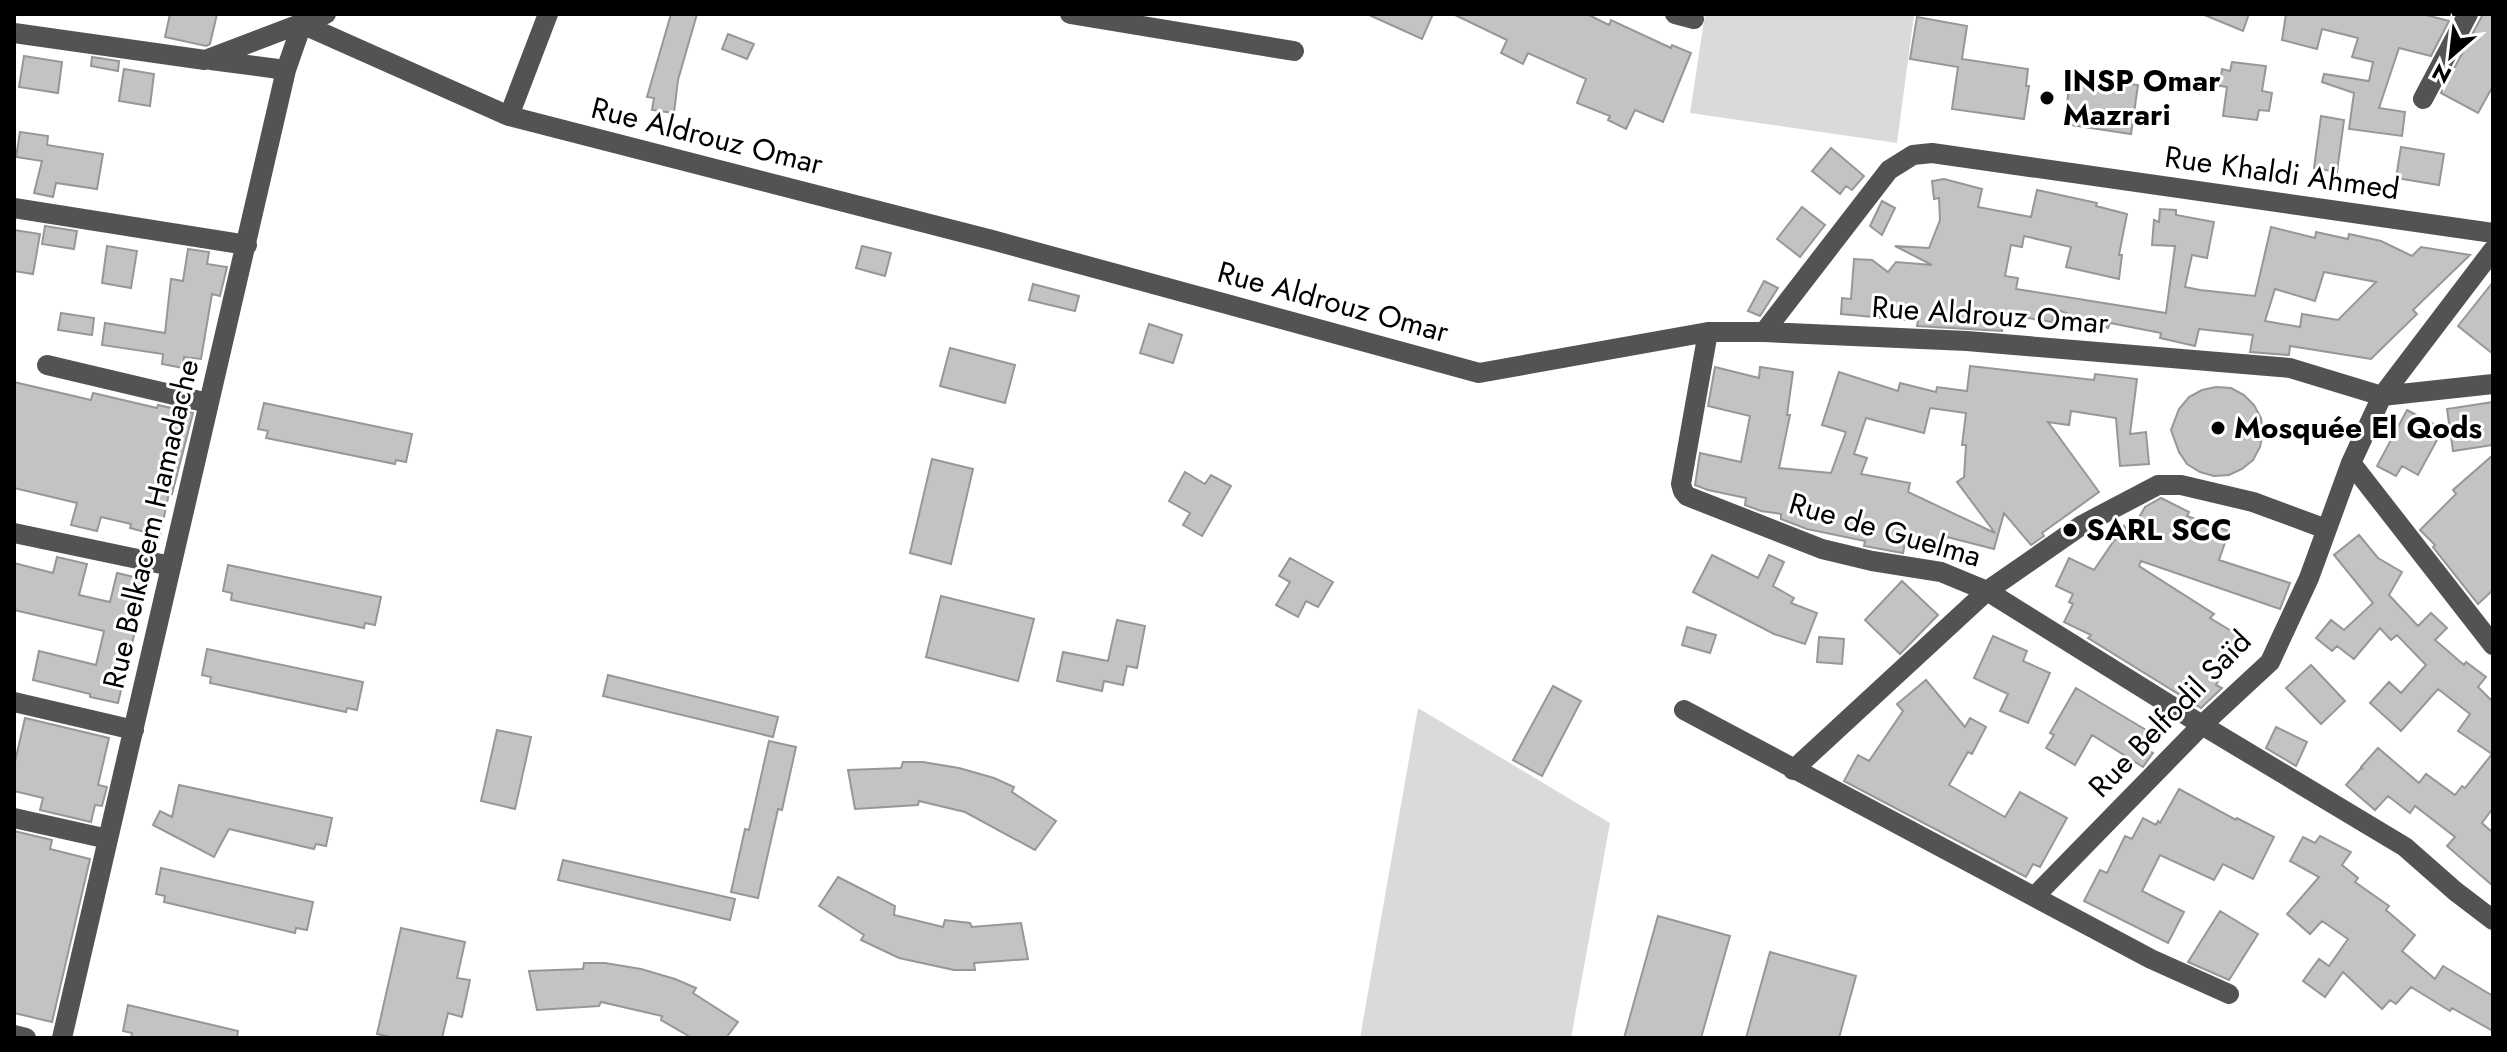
<svg xmlns="http://www.w3.org/2000/svg" width="2507" height="1052" font-family="Jost,sans-serif">
<style>
.green{fill:#dadada}
.building{fill:#c3c3c3;stroke:#979797;stroke-width:2;fill-rule:evenodd}
.lines{fill:none;stroke-linecap:round;stroke-linejoin:round}
.minor{stroke:#535353;stroke-width:20}
.poi-dot{fill:#000;stroke:#fff;stroke-width:3}
.labels{text-anchor:middle;stroke-width:6;stroke-linejoin:round;paint-order:stroke}
.poi-label{font-size:30px;font-weight:bold;fill:#000;stroke:#fff;text-anchor:start}
.street-label{font-size:30px;fill:#000;stroke:#fff}
</style>
<rect width="100%" height="100%" fill="#fff"/>
<!-- green -->
<path class="green" d="M1705 14 1914 15 1897 143 1690 113Z
M1418 708 1610 823 1571 1038H1360Z"/>
<!-- building -->
<path class="building" d="M170 14H217L210 44 206 46 165 37Z
M671 14H697L678 80 674 113 652 110 654 98 647 97Z
M1367 14H1433L1422 39Z
M1453 14H1587L1609 25 1611 20 1671 48 1672 45 1691 53 1663 122 1635 110 1626 129 1608 120 1610 116 1577 103 1586 79 1528 53 1523 64 1501 53 1507 40Z
M2202 14H2249L2243 31Z
M2286 14H2422L2449 21 2431 56 2399 48 2379 108 2405 112 2402 136 2349 129 2354 93 2322 82 2324 74 2369 81 2373 62 2352 57 2358 38 2322 29 2317 49 2282 40Z
M2483 14H2493V86L2478 113 2441 93Z
M1917 17 1967 26 1962 59 2028 69 2026 86H2029L2024 119 1952 109 1958 67 1910 59Z
M728 34 754 44 747 59 722 49Z
M24 56 62 62 58 93 19 87Z
M92 57 119 61 118 71 91 66Z
M2232 62 2266 66 2262 91 2272 93 2269 111 2259 110 2257 120 2223 116 2227 87 2220 86 2222 69 2230 71Z
M124 69 154 74 150 106 119 101Z
M2071 75 2138 85 2131 134 2064 124Z
M2321 116 2344 120 2337 172 2314 168Z
M20 132 48 136 47 145 103 154 97 189 56 183 53 197 34 193 42 161 16 157Z
M2401 147 2444 154 2439 185 2396 178Z
M1831 148 1864 176 1852 190 1846 186 1840 194 1812 171Z
M1944 179 1982 189 1978 207 2031 217 2037 190 2097 203 2096 206 2127 214 2119 255H2122L2119 279 2066 267 2071 247 2024 236 2022 247 2011 245 2005 276 2018 278 2016 289 2166 313 2175 246 2152 245 2154 220 2159 222 2160 209 2176 210V215L2214 222 2207 258 2192 255 2185 287 2200 290 2255 296 2271 227 2315 238 2316 232 2348 239 2349 234 2381 241 2412 256 2421 247 2470 255 2413 310 2417 314 2371 359 2290 346 2289 355 2250 352 2253 335 2199 329 2195 346 2160 338 2161 333 2110 323 2108 328 2055 309 2052 322 2003 314 2002 331 1917 326 1918 321 1841 314 1842 298 1851 299 1854 259 1872 260 1888 272 1896 262 1932 265 1895 246 1929 248 1940 220 1939 198 1934 199 1932 181ZM2324 272 2376 282 2338 320 2302 314 2300 327 2265 321 2275 289 2315 301Z
M1882 201 1895 208 1882 235 1870 226Z
M1802 207 1825 225 1800 257 1777 239Z
M45 226 77 231 74 249 42 244Z
M14 230 40 234 33 274 14 271Z
M107 246 137 251 131 288 102 283Z
M862 246 891 253 885 276 856 268Z
M188 249 209 252 207 264 227 267 220 296 212 294 201 359 184 357 183 368 162 364 163 354 102 345 105 323 165 333 171 279 183 281Z
M1764 281 1778 288 1760 316 1748 311Z
M2493 282V354L2458 326Z
M1033 284 1079 296 1075 311 1029 300Z
M61 313 94 318 92 335 58 330Z
M1149 324 1182 335 1173 363 1140 353Z
M950 348 1015 365 1005 403 940 386Z
M1970 366 2094 380 2095 374 2137 379 2130 434 2146 432 2149 464 2120 466 2116 418 2071 411 2069 425 2048 422 2099 492 2042 533 2044 536 2031 545 2004 513 1994 549 1947 537 1938 554 1906 538 1903 553 1864 546 1865 541 1807 529 1781 519V514L1761 511 1745 505 1746 498 1708 490 1695 485 1700 453 1741 462 1750 416 1708 406 1715 367 1759 378 1760 367 1793 372 1787 415H1790L1779 468 1831 473 1846 432 1822 425 1839 372 1898 391 1900 383 1936 392 1937 387 1967 391ZM1930 408 1966 413 1962 445H1966L1964 477 1957 482 1995 533 1908 492 1910 483 1861 474 1867 458 1854 454 1866 418 1924 433Z
M14 382 91 400 93 393 157 408 158 405 193 413 172 494 169 493 160 536 130 528 131 524 101 517 97 531 71 525 77 503 14 488Z
M2216 387 2231 388 2244 395 2254 405 2261 418 2263 432 2260 447 2253 460 2242 469 2229 475 2214 476 2200 472 2187 464 2179 452 2171 430 2179 409 2189 397 2202 390Z
M2493 402V445L2453 451 2447 409Z
M264 403 412 434 406 462 396 460 395 464 266 438 268 431 258 429Z
M2407 410 2443 429 2418 475 2402 466 2396 476 2377 466Z
M2493 455V590L2478 604 2433 547 2435 545 2420 530 2456 494 2453 490Z
M932 459 973 469 951 564 910 553Z
M1185 472 1205 484 1211 475 1231 486 1202 536 1183 525 1190 513 1169 501Z
M2161 498 2189 512 2187 516 2229 531 2219 560 2290 583 2280 609 2141 561 2139 566 2214 614 2210 618 2243 638 2216 685 2222 688 2201 708 2088 638 2091 635 2064 622 2073 604 2069 602 2073 594 2056 586 2069 558 2094 570 2124 526 2130 533 2145 507Z
M2359 535 2378 558 2402 572 2389 595 2418 626 2431 613 2447 628 2435 640 2464 665 2466 662 2486 677 2478 687 2493 702V808L2482 823 2493 833V886L2447 846 2455 837 2415 806 2410 813 2388 796 2375 810 2346 785 2361 768 2363 769 2361 767 2378 748 2419 783 2426 774 2455 795 2462 786 2465 788 2492 754 2458 731 2470 714 2438 689 2401 731 2370 703 2389 682 2401 693 2426 665 2397 635 2391 640 2380 628 2354 659 2337 646 2332 651 2316 638 2331 620 2344 630 2373 603 2334 555Z
M1712 555 1758 578 1769 555 1784 562 1773 586 1794 598 1791 603 1817 613 1805 644 1774 634 1693 592Z
M57 557 87 564 79 595 110 602 117 573 147 580 118 703 90 697V694L33 680 39 651 96 665 104 631 14 610V563L53 573Z
M1290 558 1333 582 1318 607 1306 601 1298 617 1276 605 1290 582 1279 576Z
M228 565 381 597 375 625 365 623 364 628 231 600 232 593 223 591Z
M1902 581 1938 615 1900 654 1865 620Z
M941 596 1034 619 1018 681 926 657Z
M1117 620 1145 626 1137 668 1127 666 1123 685 1104 681 1102 691 1057 681 1063 652 1108 661Z
M1687 627 1716 635 1710 653 1682 645Z
M1993 636 2027 651 2023 661 2050 673 2028 723 2000 711 2008 694 1974 678Z
M1819 637 1844 639 1842 664 1817 662Z
M207 649 363 682 357 710 347 708 346 712 210 683 211 677 202 675Z
M2311 665 2345 701 2321 724 2286 688Z
M608 675 778 717 773 737 603 696Z
M1926 680 1965 727 1970 718 1986 727 1972 754 1968 752 1949 785 2005 817 2020 792 2067 818 2040 867 2033 864 2026 877 1844 781 1858 755 1869 761 1903 711 1897 704Z
M1553 686 1581 701 1542 776 1513 760Z
M2076 688 2151 733 2142 746 2153 753 2143 767 2092 735 2075 765 2046 748 2054 735 2050 733Z
M25 718 109 738 98 785 107 787 102 806 95 805 91 822 40 810 43 798 14 791V766Z
M2276 727 2307 742 2296 766 2266 748Z
M497 730 531 737 515 809 481 801Z
M769 741 796 747 782 810 778 809 758 898 731 892 745 829 749 830Z
M903 762H923L959 768 994 778 1014 787 1012 792 1056 821 1035 850 965 812 919 801 918 805 855 809 848 770 901 768Z
M179 785 332 818 326 846 316 844 314 849 229 829 214 857 153 825 160 811 172 817Z
M2179 789 2236 820 2237 818 2274 837 2253 879 2223 864 2214 880 2160 855 2142 891 2184 912 2168 943 2084 901 2100 870 2107 873 2125 836 2132 839 2143 818 2156 825 2158 821 2160 823Z
M14 831 52 840 50 849 90 859 52 1022 14 1013Z
M2320 836 2351 852 2342 865 2358 878 2355 882 2389 906 2386 910 2415 935 2402 951 2435 979 2443 966 2493 996V1031L2452 1008 2450 1011 2411 987 2396 1004 2390 1000 2382 1009 2343 972 2325 997 2303 981 2319 959 2329 966 2348 939 2322 921 2310 934 2287 914 2319 877 2290 861 2303 837 2315 843Z
M563 860 735 899 730 920 558 880Z
M161 868 313 902 307 930 296 928 295 933 164 902 165 896 156 894Z
M838 877 895 906 894 915 943 927 945 920 970 923 972 927 1021 923 1028 959 974 963 975 970H954L899 958 861 940 864 935 819 906Z
M2220 911 2258 934 2229 980 2188 962Z
M1658 916 1730 936 1701 1038H1624Z
M401 928 465 942 457 978 470 980 462 1017 448 1013 442 1038H395L377 1034Z
M1770 952 1856 976 1839 1038H1746Z
M584 963H605L641 969 675 979 696 988 693 993 738 1022 726 1038H692L661 1020 662 1016 601 1002 599 1006 537 1010 529 971 583 969Z
M128 1005 238 1031 237 1038H131L132 1033 123 1031Z"/>
<g class="lines">
<!-- minor -->
<path class="minor" d="M1070 14 1294 51
M1675 14 1694 19
M302 24 509 116 992 240 1479 373 1708 332H1764L1967 341 2290 368 2382 396 2493 384
M14 33 205 60 326 14
M211 60 286 70
M2423 99 2468 14
M509 116 548 14
M14 208 247 245
M2493 250 2382 396 2351 463 2493 645
M1708 332 1681 484 1683 491 1687 496 1822 549 1872 561 1941 572 1987 591 2202 725 2405 847 2455 891 2493 920
M1764 332 1889 170 1913 155 1932 153 2493 233
M47 365 208 403
M14 533 171 566
M14 702 134 730
M1684 710 2151 959 2229 994
M1793 770 1987 591 2082 525 2158 485H2181L2253 502 2326 529
M14 818 108 839
M2035 896 2202 725 2270 662 2309 578 2351 463
M14 1035 26 1038
M62 1038 286 70 302 24"/>
</g>
<!-- markers -->
<g class="poi-dot">
<circle cx="2047" cy="98" r="8"/>
<circle cx="2218" cy="428" r="8"/>
<circle cx="2070" cy="530" r="8"/>
</g>
<g class="labels">
<!-- poi labels -->
<g class="poi-label">
<text x="2063" y="91">INSP Omar<tspan x="2063" dy="34">Mazrari</tspan></text>
<text x="2234" y="438">Mosquée El Qods</text>
<text x="2086" y="540">SARL SCC</text>
</g>
<!-- street labels -->
<g class="street-label">
<text transform="translate(707 136) rotate(14)" y="10">Rue Aldrouz Omar</text>
<text transform="translate(2282 173) rotate(8)" y="10">Rue Khaldi Ahmed</text>
<text transform="translate(1333 302) rotate(15)" y="10">Rue Aldrouz Omar</text>
<text transform="translate(1990 315) rotate(4)" y="10">Rue Aldrouz Omar</text>
<text transform="translate(151 524) rotate(-77)" y="10">Rue Belkacem Hamadache</text>
<text transform="translate(1885 530) rotate(16)" y="10">Rue de Guelma</text>
<text transform="translate(2170 714) rotate(-46)" y="10">Rue Belfodil Saïd</text>
</g>
</g>
<!-- border -->
<rect width="2507" height="1052" fill="none" stroke="#000000" stroke-width="32"/>
<!-- north arrow -->
<g transform="translate(2451 56) rotate(208)" stroke="#ffffff" stroke-width="6" paint-order="stroke">
<path d="M0-6L14 30L0 20L-14 30Z" fill="#000000"/>
<text y="-12" font-size="22" font-weight="bold" text-anchor="middle" fill="#000000">N</text>
</g>
</svg>
